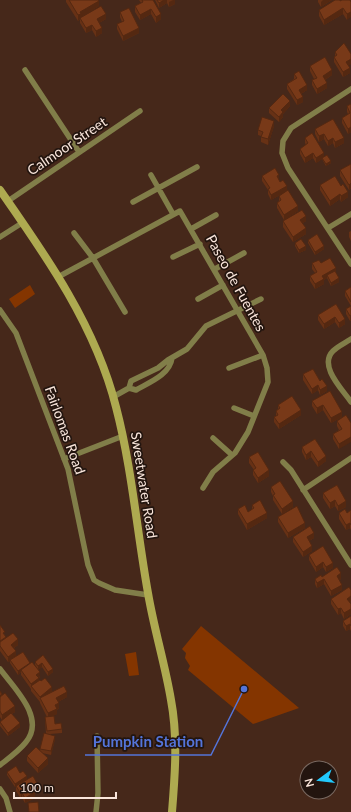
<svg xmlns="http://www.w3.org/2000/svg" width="351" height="812" font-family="Lato,sans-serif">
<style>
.green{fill:#843500}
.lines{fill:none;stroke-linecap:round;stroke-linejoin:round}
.street{stroke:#817e49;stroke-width:5.5}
.secondary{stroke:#aeaa50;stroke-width:8}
.wall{fill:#673115}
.shaded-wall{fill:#542811}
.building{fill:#783918;stroke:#542811}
.labels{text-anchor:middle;stroke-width:3.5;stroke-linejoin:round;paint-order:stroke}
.street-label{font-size:14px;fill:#fae6dc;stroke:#23150f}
.leader{fill:none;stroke:#5474d9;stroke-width:1.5}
.callout-dot{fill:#5474d9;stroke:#23150f;stroke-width:1.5}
.callout-label{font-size:15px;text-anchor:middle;font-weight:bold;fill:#5474d9;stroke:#23150f;stroke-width:3.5;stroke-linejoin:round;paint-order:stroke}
</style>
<rect width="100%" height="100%" fill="#46281a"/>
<!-- green -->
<path class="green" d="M30 285 35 294 15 308 9 299Z
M201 626 299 708 253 724 188 670 190 666 185 658 186 653 182 649Z
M136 652 139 675 129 676 125 654Z"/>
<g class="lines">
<!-- street -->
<path class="street" d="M25 70 79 152
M351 89 291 128 283 141 282 153 288 168 351 264
M151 175 173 214
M8 201 140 111
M133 202 197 167
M328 228 351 214
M191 229 216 215
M74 233 93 258 125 312
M0 237 22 223
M173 257 200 244
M215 269 244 253
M58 277 180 211 263 355 267 368 268 382 248 432 235 453 213 472 203 488
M198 299 223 285
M0 310 16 333 68 469 88 565 94 580 99 583 115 590 148 595
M351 339C345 343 338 346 333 351 318 366 343 390 351 402
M229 368 263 355
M129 388 131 381 158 368 168 360 187 349 206 326 261 299
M113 397 129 388 136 390C148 383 170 375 172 358
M234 408 254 416
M213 438 232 455
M64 459 123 436
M283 462 291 470 351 565
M303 490 351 458
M0 669C14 688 46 718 26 742 19 751 9 758 0 765
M0 789 6 798 10 812
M96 812 98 793 97 736"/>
<!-- secondary -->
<path class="secondary" d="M0 190C47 257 96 327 116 407 132 468 137 532 148 593 154 629 165 664 171 700 178 737 175 775 172 812"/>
</g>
<!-- wall -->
<path class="wall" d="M66 0H98L99 6 81 17 106 19 99 23 102 33 96 37 92 30 86 33 80 23V19L78 21 66 2Z
M139 0H153L161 19 156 23 151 14 140 20 135 12V6L141 3Z
M155 0H175V4L169 7 167 3 159 8Z
M318 0H332L321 7 318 2Z
M350 0 347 20 343 14 324 25 319 16V10L340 1Z
M120 12 139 33 123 41 117 29V24L122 22 120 17Z
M335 52 351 54V64L348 65 350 73 343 77 334 62V57L335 56Z
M310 66 332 75 325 80 327 88 317 94 312 85V80L314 79 310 71Z
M294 74 307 90 301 94 303 102 297 105 287 89V84L294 79Z
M351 104V132L348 134 342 123V118L348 114 347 112V106Z
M290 106 283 114V117L279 122 269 113V108Z
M274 126 268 145 261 142V136L258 135V130Z
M315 129 344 143 335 148 333 143 328 146 324 139 319 142 315 134Z
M305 138 324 156 331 163 326 166 322 159 316 163 313 158 305 163 300 154V149L306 145 305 143Z
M351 164V188L349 190 340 176V170Z
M262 176 279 180 287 191 271 200 268 194V190L262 181Z
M320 185 348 197 341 202 340 199 330 206 320 190Z
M279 196 298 211 284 220 277 208V203L279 201Z
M283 221H306L303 223 306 234 293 242 283 227Z
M351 231V241L349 237V232Z
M308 240 324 249 315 255 308 243Z
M295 243 306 250 299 253 295 246Z
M312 263H321L336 273 339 282 331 286 327 278 324 280V284L315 289 310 281V276L315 273 312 269Z
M351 287V320L350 321 346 314V309L351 306 345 296V291Z
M318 315 345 319V324L339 328 335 322 324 329 318 320Z
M303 374 320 381 327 391 320 395 318 390 312 394 303 380Z
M330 391 342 417 331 423 323 410 317 414 312 406V401Z
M278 405 301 415 279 429 274 422V417L276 416V411L278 409Z
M346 415 339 449 333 439V434L339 430 337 426V421Z
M315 439 326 461 318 467 311 457 306 460 302 452V447Z
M249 457 269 476 258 483 253 475V470H254L249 463Z
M271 487 293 507 282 514 273 500V496L271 492Z
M323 493 346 507 338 511 335 506 330 509 323 498Z
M252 505 267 518 247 530 238 514V509L248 512 252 510Z
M351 510V530L350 528 346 530 339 519V513H347Z
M278 517 305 528 288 538 278 522Z
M293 537 314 538 309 541 312 551 303 557 293 542Z
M323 546 333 568 326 572 323 567 316 572 309 560V555Z
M322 577 341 579 339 580 342 590 331 596 324 584 317 588 315 584V579Z
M351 590V601L350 602 351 604V614L344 619 341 613 338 615 331 604V599Z
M351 616V631L350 629 346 631 343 626V621Z
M0 626 6 638 18 645 14 648 16 656 30 664 40 677 39 678V680L41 681 52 692 67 697 58 702 59 708 57 710V714L52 716 55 724 62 729V733L50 734 55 739 51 755 42 753 48 764 38 773 27 761V756L40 750V749L46 734 45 717H47L40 703V702L31 691V689L21 675V672L18 675 10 663V661L8 662 0 651Z
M43 655 53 672 48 676 42 667 38 670 35 665V662Z
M0 691 2 696 15 712 12 714 20 727 8 736 0 726V722L2 720 0 717Z
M7 772 20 773 27 779 15 787 7 775Z
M16 786 38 790 35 792V798L25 803 22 798 21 799 16 791Z"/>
<!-- shaded-wall -->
<path class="shaded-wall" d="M164 0H167V3L159 8V3Z
M173 0H175V4L169 7V2Z
M323 0H332L321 7V2Z
M99 1V6L81 17V19L80 18V19L78 21V15L80 12Z
M343 8V14L324 25V20Z
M151 9V14L140 20V15Z
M351 12V17L347 20V14Z
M106 14V19L97 24V19Z
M161 14V19L156 23V17Z
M92 25V30L86 33V28Z
M102 28V33L96 37V31Z
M139 28V33L123 41V36Z
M351 59V64L346 67V62Z
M350 68V73L343 77V72Z
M332 70V75L323 81V76Z
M327 83V88L317 94V89Z
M307 85V90L299 95V90Z
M303 97V102L297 105V100Z
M290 101V106L283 114V117L279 122V117L281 110Z
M274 121V126L268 145V139Z
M351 127V132L348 134V129Z
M324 134V139L319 142V136Z
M333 138V143L328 146V141Z
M344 138V143L335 148V142Z
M313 153V158L305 163V158Z
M324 153V158H322V159L316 163V158Z
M331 161V163L326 166V164Z
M279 175V180L277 182V176Z
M351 183V188L349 190V185Z
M287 186V191L271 200V195Z
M348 192V197L341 202V196Z
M340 194V199L330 206V201Z
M298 206V211L284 220V215Z
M306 216V221L300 225V220Z
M306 228V234L293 242V237Z
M306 246V250L299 253V250Z
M324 246V249L315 255V252Z
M336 268V273L327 275V278L324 280V284L315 289V284L322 276Z
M339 278V282L331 286V283Z
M351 315V320L350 321V316Z
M335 317V322L324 329V324Z
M345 319V324L339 328V323Z
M318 385V390L312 394V389Z
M327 386V391L320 395V390Z
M323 405V410L317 414V408Z
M301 410V415L279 429V424Z
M342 412V417L331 423V418Z
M351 437V442L339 449V444Z
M311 451V457L306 460V455Z
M326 456V461L318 467V462Z
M269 470V476L258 483V478Z
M335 500V506L330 509V503Z
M293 501V507L282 514V509Z
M346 501V507L338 511V506Z
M267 513V518L247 530V524Z
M305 523V528L288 538V533Z
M350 523V528L346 530V525Z
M314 533V538L307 542V537Z
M312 546V551L303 557V552Z
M323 562V567L316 572V567Z
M333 563V568L326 572V567Z
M341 573V579L337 581V576Z
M324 579V584L317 588V583Z
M342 585V590L331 596V591Z
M351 596V601L347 604V599Z
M341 608V613L338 615V609Z
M351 609V614L344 619V613Z
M350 624V629L346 631V626Z
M18 639V645L11 650V645Z
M16 651V656L8 662V657Z
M30 663V666L21 670V672L18 675V671Z
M42 663V667L38 670V666Z
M53 669V672L48 676V672Z
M40 672 39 683 31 686V689V684L36 675Z
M52 687V692L40 698V702V697Z
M67 692V697L56 703V698Z
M59 703V708L57 710V714L48 719V713L55 705Z
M15 706V712L2 720V715Z
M20 723V727L8 736V733Z
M55 736V739L51 755V751Z
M48 758V764L38 773V768Z
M27 776V779L15 787V784Z
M38 785V790L33 793V788Z
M35 792V798L25 803V798Z
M22 793V798L21 799V794Z"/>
<!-- building -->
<path class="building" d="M69 0H98L99 1 80 12 81 14 78 15Z
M142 0H153L161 14 156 17 151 9 140 15 135 6 143 2Z
M157 0H164L159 3Z
M335 0H340V1L342 0H350L351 2V12L347 14 343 8 324 20 319 10Z
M101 6 106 14 97 19 102 28 96 31 92 25 86 28 80 18Z
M129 8 139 28 123 36 117 24 124 21 120 12Z
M344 43 351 54V59L346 62 350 68 343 72 334 57 337 55 335 52Z
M325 57 332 70 323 76 327 83 317 89 312 80 317 78 310 66Z
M299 71 307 85 299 90 303 97 297 100 287 84 297 78 294 74Z
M283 94 290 101 281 110 283 112 279 117 269 108Z
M351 104V127L348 129 342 118 350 113 347 106Z
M262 117 274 121 268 139 261 137 263 132 258 130Z
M333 119 344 138 335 142 333 138 328 141 324 134 319 136 315 129Z
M312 133 324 153 316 158 313 153 305 158 300 149 308 143 305 138Z
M327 155 331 161 326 164 322 158Z
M351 164V183L349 185 340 170Z
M275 168 279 175 277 176 280 182 283 180 287 186 271 195 268 189 270 188 262 176Z
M335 176 341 186 343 184 348 192 341 196 340 194 330 201 320 185Z
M288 190 298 206 284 215 277 203 281 200 279 196Z
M302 210 306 216 300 220 306 228 293 237 283 221Z
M317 234 324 246 315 252 308 240Z
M301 239 306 246 299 250 295 243Z
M330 258 336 268 322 276 324 279 315 284 310 276 317 272 312 263 319 260 321 263Z
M335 271 339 278 331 283 327 275Z
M351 287V302L345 291Z
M336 304 345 319 339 323 335 317 324 324 318 315Z
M351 306V315L350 316 346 309Z
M313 369 320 381 322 379 327 386 320 390 318 385 312 389 303 374Z
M330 391 342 412 331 418 323 405 317 408 312 401Z
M292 396 301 410 279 424 274 417 278 415 276 411 280 408 278 405Z
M346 415 351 423V437L339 444 333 434 342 429 337 421Z
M315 439 326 456 318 462 311 451 306 455 302 447Z
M258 452 269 470 258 478 253 470 256 468 249 457Z
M280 481 293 501 282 509 273 495 275 494 271 487Z
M337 485 346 501 338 506 335 500 330 503 323 493Z
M260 500 267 513 247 524 238 509 245 505 248 512 254 508 252 505Z
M297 506 305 523 288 533 278 517Z
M345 509 347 513 351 510V525L350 523 346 525 339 513Z
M310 526 314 533 307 537 312 546 303 552 293 537Z
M323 546 333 563 326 567 323 562 316 567 309 555Z
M337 567 341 573 337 576 342 585 331 591 324 579 317 583 315 579 321 575 322 577Z
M349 587 351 590V596L347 599 351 604V609L344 613 341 608 338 609 331 599Z
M351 616V626L350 624 346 626 343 621Z
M0 625 5 632 3 633 6 637 0 641Z
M13 633 18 639 11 645 16 651 8 657 0 646V642Z
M23 652 30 663 18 671 10 660Z
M43 655 53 669 48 672 42 663 38 666 35 662Z
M32 662 40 672 36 675 39 678 31 684 21 670Z
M45 678 52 687 40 697 31 686 40 680 41 681Z
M64 686 67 692 56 698 59 703 55 705 57 709 48 713 40 698Z
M0 691 2 694 0 696Z
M5 693 15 706 2 715 0 711V697Z
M11 713 20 723 8 733 0 722Z
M54 716 55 724 61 723 62 729 47 731 45 717Z
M44 733 55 736 51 751 40 749Z
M36 747 48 758 38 768 27 756Z
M16 766 20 773 23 771 27 776 15 784 7 772Z
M33 776 38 785 33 788 35 792 25 798 22 793 21 794 16 786Z
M38 802 39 812H29L28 803Z"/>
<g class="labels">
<!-- street labels -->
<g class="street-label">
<text transform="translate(67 146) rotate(-34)" y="5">Calmoor Street</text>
<text transform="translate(236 283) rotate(61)" y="5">Paseo de Fuentes</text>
<text transform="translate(65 430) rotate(70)" y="5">Fairlomas Road</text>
<text transform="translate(144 485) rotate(81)" y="5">Sweetwater Road</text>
</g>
</g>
<!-- callouts -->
<path class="leader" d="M244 689L211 755H85"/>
<circle class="callout-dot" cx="244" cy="689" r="4"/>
<g class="callout-label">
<text x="148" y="747">Pumpkin Station</text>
</g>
<!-- north arrow -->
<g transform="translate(319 780) rotate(255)"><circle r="19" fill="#23150f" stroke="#796961"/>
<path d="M0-3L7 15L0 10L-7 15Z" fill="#22c9fd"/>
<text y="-6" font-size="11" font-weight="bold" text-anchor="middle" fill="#fae6dc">N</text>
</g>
<!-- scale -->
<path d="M14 792v6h102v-6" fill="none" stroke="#fae6dc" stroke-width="2"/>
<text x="20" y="792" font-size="12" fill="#fae6dc" stroke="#23150f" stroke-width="3" paint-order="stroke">100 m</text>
</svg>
